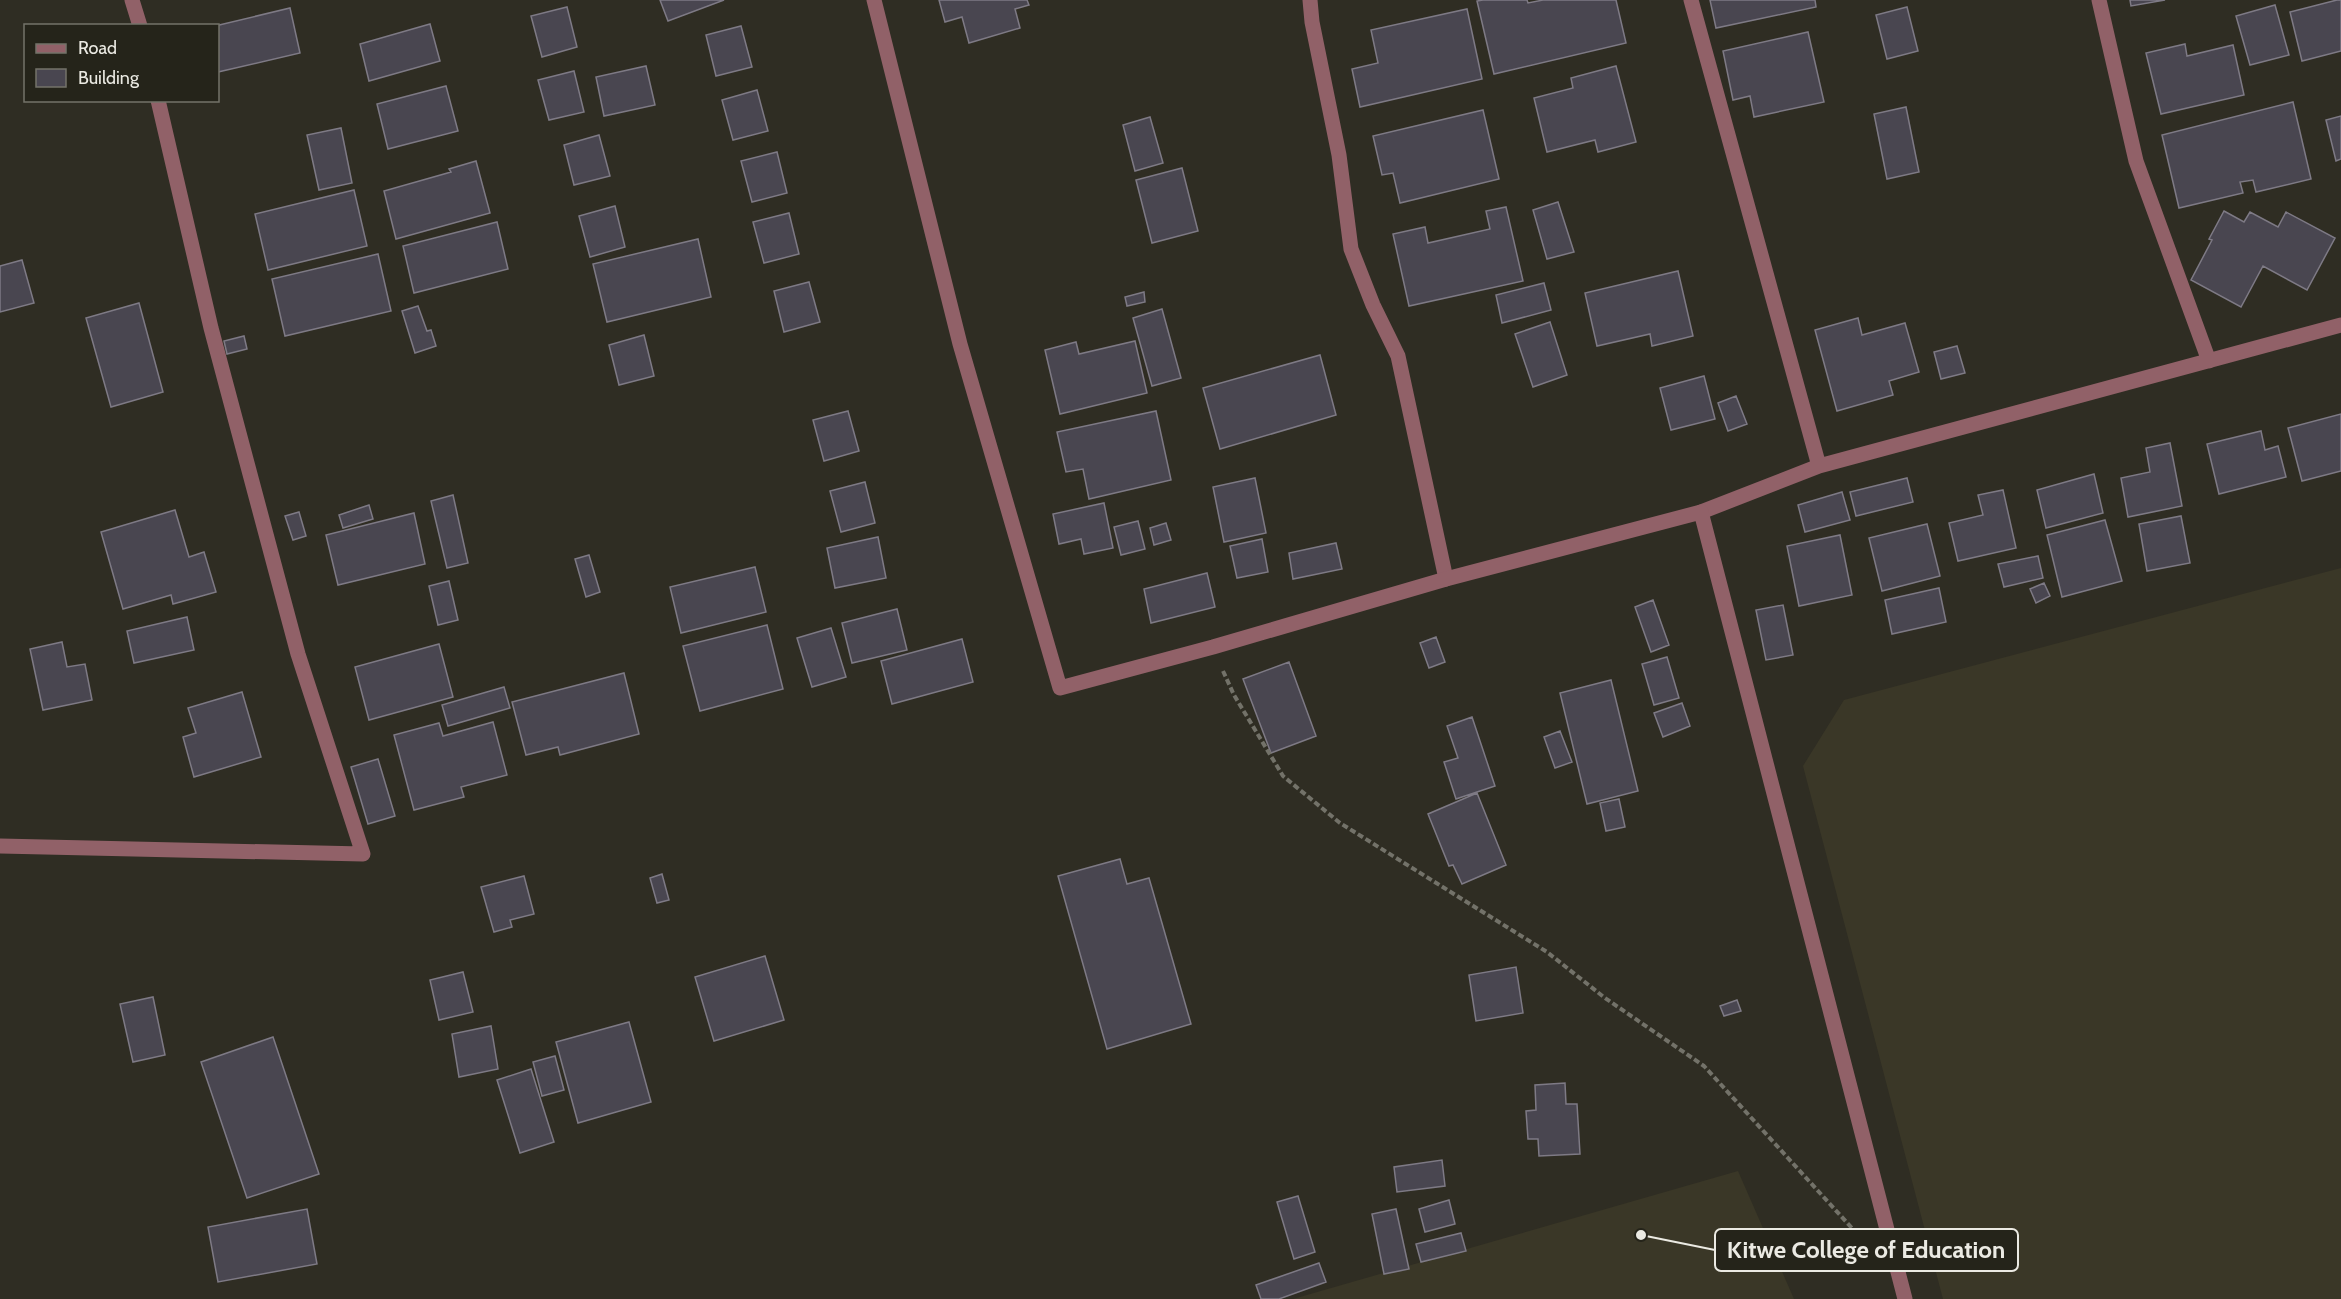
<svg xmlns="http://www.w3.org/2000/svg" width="2341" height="1299" font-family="Cabin,sans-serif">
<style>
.built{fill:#3a3727}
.building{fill:#494650;stroke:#7e7a85;stroke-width:1.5}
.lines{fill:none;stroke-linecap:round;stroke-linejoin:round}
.path{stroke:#737269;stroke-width:4;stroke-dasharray:6 3;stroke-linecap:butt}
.minor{stroke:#916168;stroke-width:15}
.tertiary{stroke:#916168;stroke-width:15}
.leader{fill:none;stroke:#ebeae3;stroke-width:2}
.callout-dot{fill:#ebeae3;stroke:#25241a;stroke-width:2}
.callout{fill:#25241a;stroke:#ebeae3;stroke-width:2}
.callout-label{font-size:24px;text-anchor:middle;font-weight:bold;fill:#ebeae3}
</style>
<rect width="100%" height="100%" fill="#2f2d23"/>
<!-- built -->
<path class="built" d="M2341 568V1299H1943L1803 766 1844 700Z
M1738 1171 1794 1299H1293Z"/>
<!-- building -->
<path class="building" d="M660 0H724L668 21Z
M939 0H1027L1029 5 1015 9 1020 28 969 43 962 17 945 22Z
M1483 0H1527L1528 3 1543 0H1616L1626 43 1494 74 1477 1Z
M1710 0H1815L1816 7 1716 28Z
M2130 0H2165L2131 6Z
M2337 0H2341V51L2302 61 2290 12Z
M2275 5 2289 55 2250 65 2236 16Z
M567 7 577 47 542 57 531 16Z
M1907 7 1918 51 1887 59 1876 15Z
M290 8 300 53 218 72V26H215Z
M1467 9 1482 79 1360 107 1352 69 1378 63 1371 30Z
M430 24 440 61 369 81 360 44Z
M741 26 752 67 716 76 706 35Z
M1808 32 1824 102 1754 117 1750 96 1733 100 1723 51Z
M2185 44 2187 56 2233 45 2244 95 2161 114 2146 53Z
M646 66 655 105 604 116 596 77Z
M1616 66 1636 142 1598 152 1595 140 1547 152 1534 98 1573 88 1571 78Z
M574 71 584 112 549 120 538 80Z
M446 86 458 131 388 149 377 104Z
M757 90 768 131 733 140 722 100Z
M2293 102 2311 179 2256 192 2253 180 2240 182 2243 193 2179 208 2162 135Z
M1906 107 1919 172 1887 179 1874 114Z
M1483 110 1499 179 1400 203 1393 173 1382 175 1373 136Z
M2341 116V159L2336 161 2326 120Z
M1150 117 1163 163 1135 171 1123 125Z
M341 128 352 183 319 190 307 135Z
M599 135 610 176 574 185 564 145Z
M777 152 787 193 752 202 741 161Z
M476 161 490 213 396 239 384 191 451 172 449 169Z
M1182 168 1198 231 1152 243 1136 180Z
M354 190 367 246 268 270 255 214Z
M1558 202 1574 252 1547 259 1533 210Z
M615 206 625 247 590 257 579 216Z
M1506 207 1523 281 1409 306 1393 234 1425 227 1428 243 1490 229 1486 211Z
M2224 211 2244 222 2250 212 2278 227 2286 212 2335 238 2307 290 2263 266 2241 307 2191 280 2212 240 2209 239Z
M789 213 799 254 764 263 753 222Z
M497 222 508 269 414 293 403 246Z
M698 239 711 297 607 322 593 264Z
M378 254 391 311 285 336 272 279Z
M22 260 34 303 0 312V266Z
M1678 271 1693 336 1652 346 1650 334 1597 346 1585 293Z
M809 282 820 322 784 332 774 291Z
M1544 283 1551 310 1502 323 1496 295Z
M1144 292 1145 302 1127 306 1125 297Z
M139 303 163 392 111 407 86 318Z
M418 306 427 331 431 330 436 346 415 353 402 311Z
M1162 309 1181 378 1152 386 1133 318Z
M1858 318 1862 335 1905 323 1919 372 1889 381 1893 395 1837 411 1815 330Z
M1550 322 1567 375 1533 387 1515 334Z
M644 335 654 376 619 385 609 345Z
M244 336 247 349 227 354 224 341Z
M1135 341 1147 393 1060 414 1045 350 1076 342 1079 354Z
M1957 346 1965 373 1941 379 1934 352Z
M1320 355 1336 415 1220 449 1203 388Z
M1704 376 1715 419 1671 430 1660 388Z
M1736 396 1747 424 1728 431 1718 403Z
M848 411 859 451 824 461 813 420Z
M1156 411 1171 480 1089 499 1083 469 1066 472 1057 432Z
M2341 414V471L2302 481 2288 428Z
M2261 431 2265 450 2278 446 2286 477 2219 494 2207 444Z
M2170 443 2182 506 2128 517 2121 478 2150 472 2146 448Z
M2094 474 2103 513 2046 528 2037 490Z
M1255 478 1266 533 1224 542 1213 487Z
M1907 478 1913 502 1856 516 1850 492Z
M865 482 875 523 841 532 830 491Z
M2003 490 2016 548 1958 561 1949 523 1983 515 1978 495Z
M1842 492 1850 520 1805 532 1798 505Z
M453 495 468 563 447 568 431 501Z
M1104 503 1113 548 1084 554 1081 539 1059 544 1053 514Z
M369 505 373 519 343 528 339 515Z
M175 510 189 557 204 552 216 592 173 604 171 595 123 609 101 532Z
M299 512 306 536 293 540 285 516Z
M414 513 425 564 338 585 326 535Z
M2181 516 2190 563 2147 571 2139 524Z
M2105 520 2122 581 2062 597 2047 535Z
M1138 521 1145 549 1121 555 1114 527Z
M1166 523 1171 540 1154 545 1150 528Z
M1927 524 1940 576 1882 591 1869 538Z
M1840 535 1852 595 1799 606 1787 546Z
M878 537 886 578 835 588 827 548Z
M1262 539 1268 572 1237 578 1230 546Z
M1336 543 1342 569 1293 579 1289 553Z
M589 555 600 592 586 597 575 559Z
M2038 556 2043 578 2004 587 1998 564Z
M755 567 766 612 681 633 670 587Z
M1207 573 1215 607 1151 623 1144 589Z
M449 581 458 620 438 625 429 586Z
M2044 583 2050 596 2036 603 2030 589Z
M1939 588 1946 622 1892 634 1885 600Z
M1653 600 1669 645 1651 652 1635 607Z
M1783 605 1793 655 1766 660 1756 610Z
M897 609 907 650 852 663 842 623Z
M187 617 194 650 134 663 127 631Z
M767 625 783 689 700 711 683 646Z
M831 628 846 677 812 687 797 638Z
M1436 637 1445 662 1429 668 1420 643Z
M962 639 973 682 892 704 881 661Z
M62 642 67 667 85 664 92 700 43 710 30 649Z
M439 644 453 697 369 720 355 667Z
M1667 657 1679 698 1654 705 1642 664Z
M1289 662 1316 736 1271 753 1243 679Z
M624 673 639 734 560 755 558 747 526 755 512 702Z
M1611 680 1638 791 1587 804 1560 693Z
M504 687 510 708 448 726 442 705Z
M242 692 261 757 194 777 183 737 196 733 188 708Z
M1682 703 1690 726 1663 737 1654 713Z
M1472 717 1495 786 1456 799 1444 762 1458 758 1447 726Z
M493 722 507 775 461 787 464 797 414 810 394 735 439 723 443 736Z
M1560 731 1572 762 1555 768 1544 737Z
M378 759 395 816 368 824 351 767Z
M1477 793 1506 865 1462 884 1453 865 1449 866 1428 814Z
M1619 799 1625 827 1606 831 1600 803Z
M1120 859 1127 884 1149 878 1191 1024 1107 1049 1058 876Z
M662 874 669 900 657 903 650 878Z
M524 876 534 914 510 920 512 927 494 932 481 887Z
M765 956 784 1020 714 1041 695 977Z
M1516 967 1523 1013 1476 1021 1469 975Z
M463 972 473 1012 439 1020 430 980Z
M153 997 165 1055 133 1062 120 1004Z
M1737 1000 1741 1011 1724 1016 1720 1006Z
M629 1022 651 1102 578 1123 556 1042Z
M491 1026 498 1069 459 1077 452 1034Z
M273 1037 319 1174 247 1198 201 1062Z
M555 1056 564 1090 542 1096 533 1062Z
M531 1069 554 1142 520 1153 497 1080Z
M1565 1083 1566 1104H1577L1580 1154 1539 1156 1538 1139H1528L1526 1111 1536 1110 1535 1085Z
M1442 1160 1445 1186 1397 1192 1394 1167Z
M1298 1196 1315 1252 1294 1259 1277 1202Z
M1449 1200 1455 1224 1425 1232 1419 1209Z
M307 1209 317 1264 218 1282 208 1227Z
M1396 1209 1409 1269 1384 1274 1372 1214Z
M1461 1233 1466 1251 1421 1262 1416 1244Z
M1319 1263 1326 1282 1279 1299H1261L1256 1285Z"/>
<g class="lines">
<!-- path -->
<path class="path" d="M1223 671 1234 695 1283 776 1340 823 1547 952 1605 998 1704 1066 1861 1238"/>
<!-- minor -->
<path class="minor" d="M132 0 140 26
M1310 0 1312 22 1339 155 1351 249 1373 305 1398 356 1446 579
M1691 0 1819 466
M2099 0 2136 161 2209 361
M1701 512 1819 466 2341 325
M0 846 363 854 298 654 211 328 158 100"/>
<!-- tertiary -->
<path class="tertiary" d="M874 0 960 344 1060 688 1213 647 1446 579 1701 512 1905 1299"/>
</g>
<!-- callouts -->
<path class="leader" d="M1641 1235L1715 1250"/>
<circle class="callout-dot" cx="1641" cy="1235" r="6"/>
<rect class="callout" x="1715" y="1229" width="303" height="42" rx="6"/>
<g class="callout-label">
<text x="1866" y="1258">Kitwe College of Education</text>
</g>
<!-- legend -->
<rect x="24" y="24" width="195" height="78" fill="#25241a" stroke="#74736a" stroke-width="1.5"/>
<rect x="36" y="44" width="30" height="9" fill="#916168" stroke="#74736a" stroke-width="1.5"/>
<text x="78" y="54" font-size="18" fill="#ebeae3">Road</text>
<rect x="36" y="69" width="30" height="18" fill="#494650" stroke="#74736a" stroke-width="1.5"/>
<text x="78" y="84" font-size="18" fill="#ebeae3">Building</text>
</svg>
